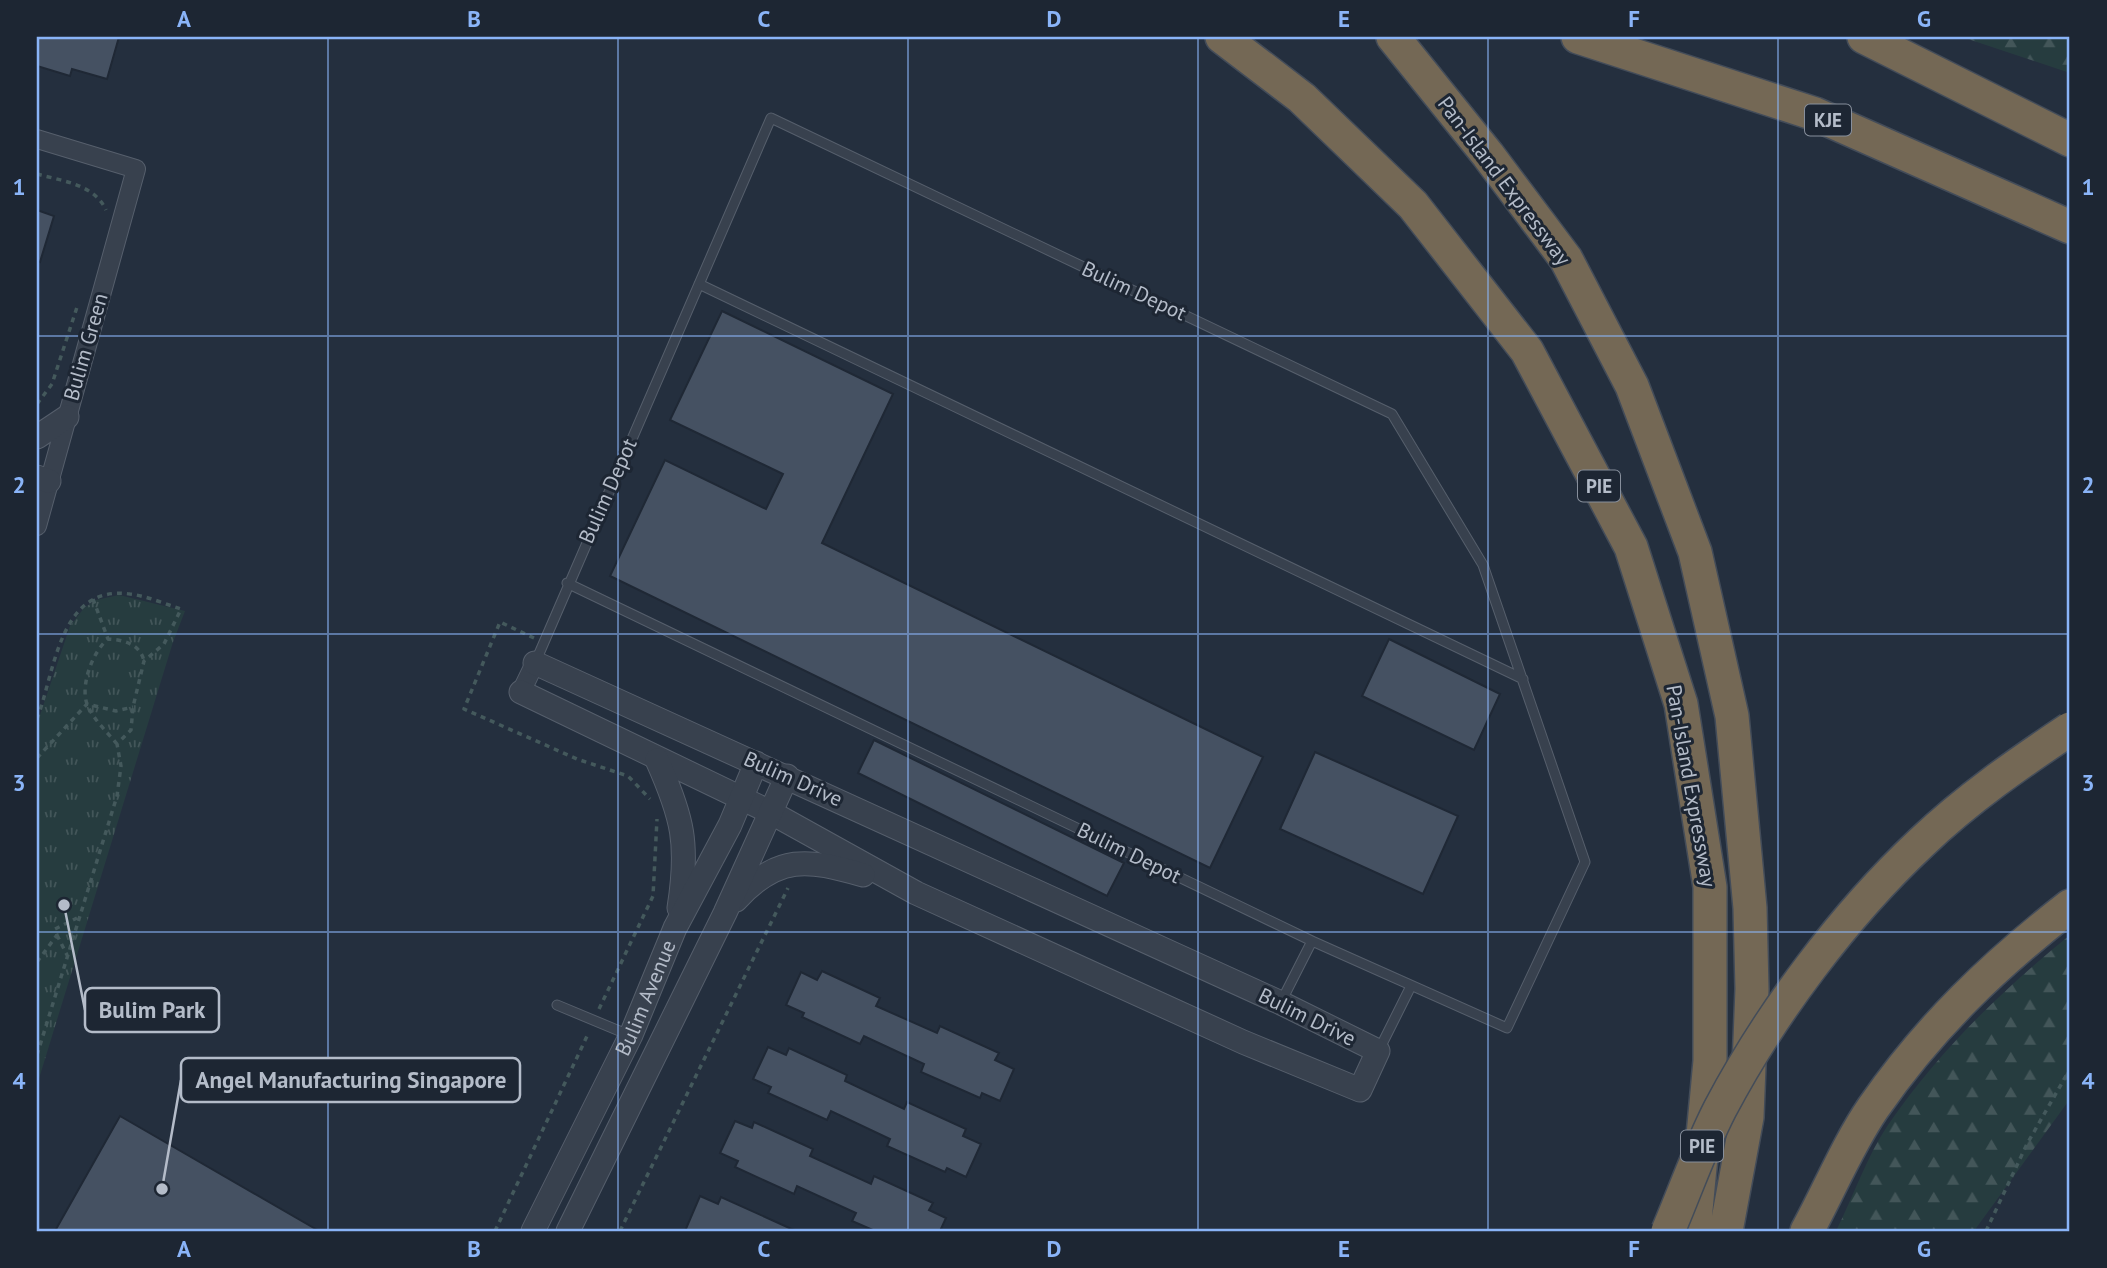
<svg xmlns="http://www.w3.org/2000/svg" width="2107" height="1268" font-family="'PT Sans',sans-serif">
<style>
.forest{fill:url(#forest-firs)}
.park{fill:url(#park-tufts)}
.building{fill:#455162;stroke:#1f2835;stroke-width:2}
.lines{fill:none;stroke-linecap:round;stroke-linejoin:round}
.service-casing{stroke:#565f6c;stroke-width:11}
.minor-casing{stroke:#565f6c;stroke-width:20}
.tertiary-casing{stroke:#565f6c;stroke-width:25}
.motorway-casing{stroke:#434c59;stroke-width:36}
.path{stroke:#44595c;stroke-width:3.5;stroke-dasharray:5 5;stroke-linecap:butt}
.service{stroke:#38414e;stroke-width:9}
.minor{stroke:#38414e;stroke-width:18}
.tertiary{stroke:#38414e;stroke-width:23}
.motorway{stroke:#746855;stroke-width:33}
.motorway-bridge-casing{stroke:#434c59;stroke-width:36;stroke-linecap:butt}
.motorway-bridge{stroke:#746855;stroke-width:33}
.grid{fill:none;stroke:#8ab4f8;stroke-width:2;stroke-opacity:0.55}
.labels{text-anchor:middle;stroke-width:6;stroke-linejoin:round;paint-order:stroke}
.shield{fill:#1d2633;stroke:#878f9c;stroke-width:2}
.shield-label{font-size:19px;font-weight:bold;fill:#b4bcc9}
.street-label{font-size:21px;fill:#b4bcc9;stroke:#1d2633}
.leader{fill:none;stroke:#b4bcc9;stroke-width:2.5}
.callout-dot{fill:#b4bcc9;stroke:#1d2633;stroke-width:2.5}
.callout{fill:#1d2633;stroke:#b4bcc9;stroke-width:2.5}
.callout-label{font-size:23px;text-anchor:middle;font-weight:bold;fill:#b4bcc9}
.neatline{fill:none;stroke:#8ab4f8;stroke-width:2.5}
.grid-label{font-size:23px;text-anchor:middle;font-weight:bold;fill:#8ab4f8}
</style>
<defs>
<pattern id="forest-firs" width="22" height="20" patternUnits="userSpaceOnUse" patternTransform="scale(1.75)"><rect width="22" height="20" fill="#263c3f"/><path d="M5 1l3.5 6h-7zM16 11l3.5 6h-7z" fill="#435659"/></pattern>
<pattern id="park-tufts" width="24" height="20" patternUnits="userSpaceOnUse" patternTransform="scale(1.75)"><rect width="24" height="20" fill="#263c3f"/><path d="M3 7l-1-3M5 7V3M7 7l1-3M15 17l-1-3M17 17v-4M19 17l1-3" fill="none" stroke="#435659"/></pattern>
</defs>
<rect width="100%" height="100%" fill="#242f3e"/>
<!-- forest -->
<path class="forest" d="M1962 37H2070V73Z
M2070 935V1099L1974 1231H1836C1853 1197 1867 1156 1888 1125 1939 1051 2001 991 2070 935Z"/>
<!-- park -->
<path class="park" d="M119 595 185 611 173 642 37 1085V724L70 626 84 608 96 600Z"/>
<!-- building -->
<path class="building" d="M37 37H119L107 79 72 69 70 76 37 66Z
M37 210 54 216 40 262 37 261Z
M722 311 893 394 822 543 1263 757 1210 868 610 576 665 460 766 509 783 474 670 420Z
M1389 639 1500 694 1474 750 1362 696Z
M874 740 1124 863 1107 896 858 773Z
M1315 752 1458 816 1423 894 1280 829Z
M822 971 880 998 876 1006 937 1033 940 1026 999 1053 995 1060 1014 1069 1000 1101 982 1093 980 1098 921 1072 924 1064 864 1036 860 1044 802 1017 804 1013 786 1005 801 972 817 980Z
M768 1047 786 1055 789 1048 847 1075 845 1081 904 1109 907 1102 966 1129 963 1136 981 1144 966 1177 947 1168 945 1172 887 1146 890 1139 831 1111 827 1120 768 1093 771 1087 753 1079Z
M120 1116 319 1231H55Z
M735 1121 752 1128 754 1122 813 1149 810 1156 871 1184 874 1176 933 1203 929 1210 946 1218 940 1231H875L852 1221 856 1213 797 1186 794 1194 735 1167 738 1161 720 1153Z
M700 1196 718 1204 721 1197 796 1231H685Z"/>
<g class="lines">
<defs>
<path id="service" d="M699 284 1523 679
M535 663 771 118 1392 414 1483 565 1585 862 1507 1028 1312 941 567 583
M1281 1002 1312 941
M557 1005 629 1035
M1379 1050 1411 986"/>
<path id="minor" d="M37 139 136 169 37 526
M521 692 535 663"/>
<g id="tertiary">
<path d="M37 437 67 417"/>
<path d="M37 477 49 481"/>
<path d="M521 692 770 812 916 893 1243 1042 1360 1090 1378 1051 1281 1003 535 663"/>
<path d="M657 760C683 818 689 844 679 908"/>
<path d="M736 900C778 854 808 859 863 875"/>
<path id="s1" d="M533 1231 631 1035 675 928 730 825 756 763"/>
<path d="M568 1231 725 913 787 776"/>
</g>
<path id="motorway" d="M1222 37 1302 98 1413 205 1527 351 1631 547 1681 704 1710 887V1061L1694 1231
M1393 37 1488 155 1566 259 1632 386 1695 552 1732 716 1750 908 1752 989 1747 1117 1726 1231
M1578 37 1815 114 2070 227
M1864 37 2070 140
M1807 1231C1829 1191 1847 1146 1873 1108 1929 1027 1993 966 2070 906"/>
</defs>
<!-- service casing -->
<use href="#service" class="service-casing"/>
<!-- minor casing -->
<use href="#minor" class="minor-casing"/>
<!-- tertiary casing -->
<use href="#tertiary" class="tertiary-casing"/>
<!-- motorway casing -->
<use href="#motorway" class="motorway-casing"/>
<!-- path -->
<path class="path" d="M37 174C62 181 94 184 106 210
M37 404 52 384 78 304
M93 599 108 639
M534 638 500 622 464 709 577 759 628 776 650 799
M37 719C55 672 59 584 130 594 147 596 165 604 181 609L164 644 144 661 133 707 131 730 117 744 121 766 117 796 37 1055
M117 744C108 733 92 718 87 704 80 685 93 651 108 639 124 640 140 644 144 661
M37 758 87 704 116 711 133 707
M57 935 67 955
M37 962 57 935 55 929 77 918
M599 1009 653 896 657 819
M495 1231 589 1032
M620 1231 788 888
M1986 1231 2027 1144 2070 1069"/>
<!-- service -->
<use href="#service" class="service"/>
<!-- minor -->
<use href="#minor" class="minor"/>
<!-- tertiary -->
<use href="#tertiary" class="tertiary"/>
<!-- motorway -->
<use href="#motorway" class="motorway"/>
<defs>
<path id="motorway-bridge" d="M1668 1231C1685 1191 1700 1148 1720 1109 1770 1014 1844 915 1922 842 1967 799 2019 763 2070 729"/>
</defs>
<!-- motorway-bridge casing -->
<use href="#motorway-bridge" class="motorway-bridge-casing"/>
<!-- motorway-bridge -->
<use href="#motorway-bridge" class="motorway-bridge"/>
</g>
<!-- grid -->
<path class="grid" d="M328 37V1231M618 37V1231M908 37V1231M1198 37V1231M1488 37V1231M1778 37V1231M37 336H2070M37 634H2070M37 932H2070"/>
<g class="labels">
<!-- shield labels -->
<g class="shield">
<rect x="1805" y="104.5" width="46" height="31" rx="5"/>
<rect x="1578" y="470.5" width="42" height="31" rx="5"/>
<rect x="1681" y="1130.5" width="42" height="31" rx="5"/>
</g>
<g class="shield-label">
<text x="1828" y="127">KJE</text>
<text x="1599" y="493">PIE</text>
<text x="1702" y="1153">PIE</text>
</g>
<!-- street labels -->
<g class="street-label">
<text transform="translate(1504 181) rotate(53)" y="7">Pan-Island Expressway</text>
<text transform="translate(1134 291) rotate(25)" y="7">Bulim Depot</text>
<text transform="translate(86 347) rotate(-74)" y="7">Bulim Green</text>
<text transform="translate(608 491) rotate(-66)" y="7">Bulim Depot</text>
<text transform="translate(793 779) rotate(24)" y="7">Bulim Drive</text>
<text transform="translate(1691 786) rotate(80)" y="7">Pan-Island Expressway</text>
<text transform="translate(1129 853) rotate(26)" y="7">Bulim Depot</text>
<text dy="7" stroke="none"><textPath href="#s1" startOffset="259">Bulim Avenue</textPath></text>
<text transform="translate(1307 1017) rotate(26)" y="7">Bulim Drive</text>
</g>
</g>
<!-- callouts -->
<path class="leader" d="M64 905L85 1010M162 1189L181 1080"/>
<g class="callout-dot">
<circle cx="64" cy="905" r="7"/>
<circle cx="162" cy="1189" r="7"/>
</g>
<g class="callout">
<rect x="85" y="988" width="134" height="44" rx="7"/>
<rect x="181" y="1058" width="339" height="44" rx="7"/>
</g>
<g class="callout-label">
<text x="152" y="1018">Bulim Park</text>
<text x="351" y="1088">Angel Manufacturing Singapore</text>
</g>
<!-- border -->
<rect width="2107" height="1268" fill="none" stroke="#1d2633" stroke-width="77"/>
<rect x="38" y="38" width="2030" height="1192" class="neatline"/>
<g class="grid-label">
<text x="184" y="27">A</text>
<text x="474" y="27">B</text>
<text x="764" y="27">C</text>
<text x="1054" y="27">D</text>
<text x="1344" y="27">E</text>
<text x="1634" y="27">F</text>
<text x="1924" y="27">G</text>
<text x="19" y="195">1</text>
<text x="2088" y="195">1</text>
<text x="19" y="493">2</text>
<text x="2088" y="493">2</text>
<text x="19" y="791">3</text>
<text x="2088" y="791">3</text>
<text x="19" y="1089">4</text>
<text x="2088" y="1089">4</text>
<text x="184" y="1257">A</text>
<text x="474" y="1257">B</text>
<text x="764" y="1257">C</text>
<text x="1054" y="1257">D</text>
<text x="1344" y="1257">E</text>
<text x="1634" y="1257">F</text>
<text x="1924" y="1257">G</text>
</g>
</svg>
